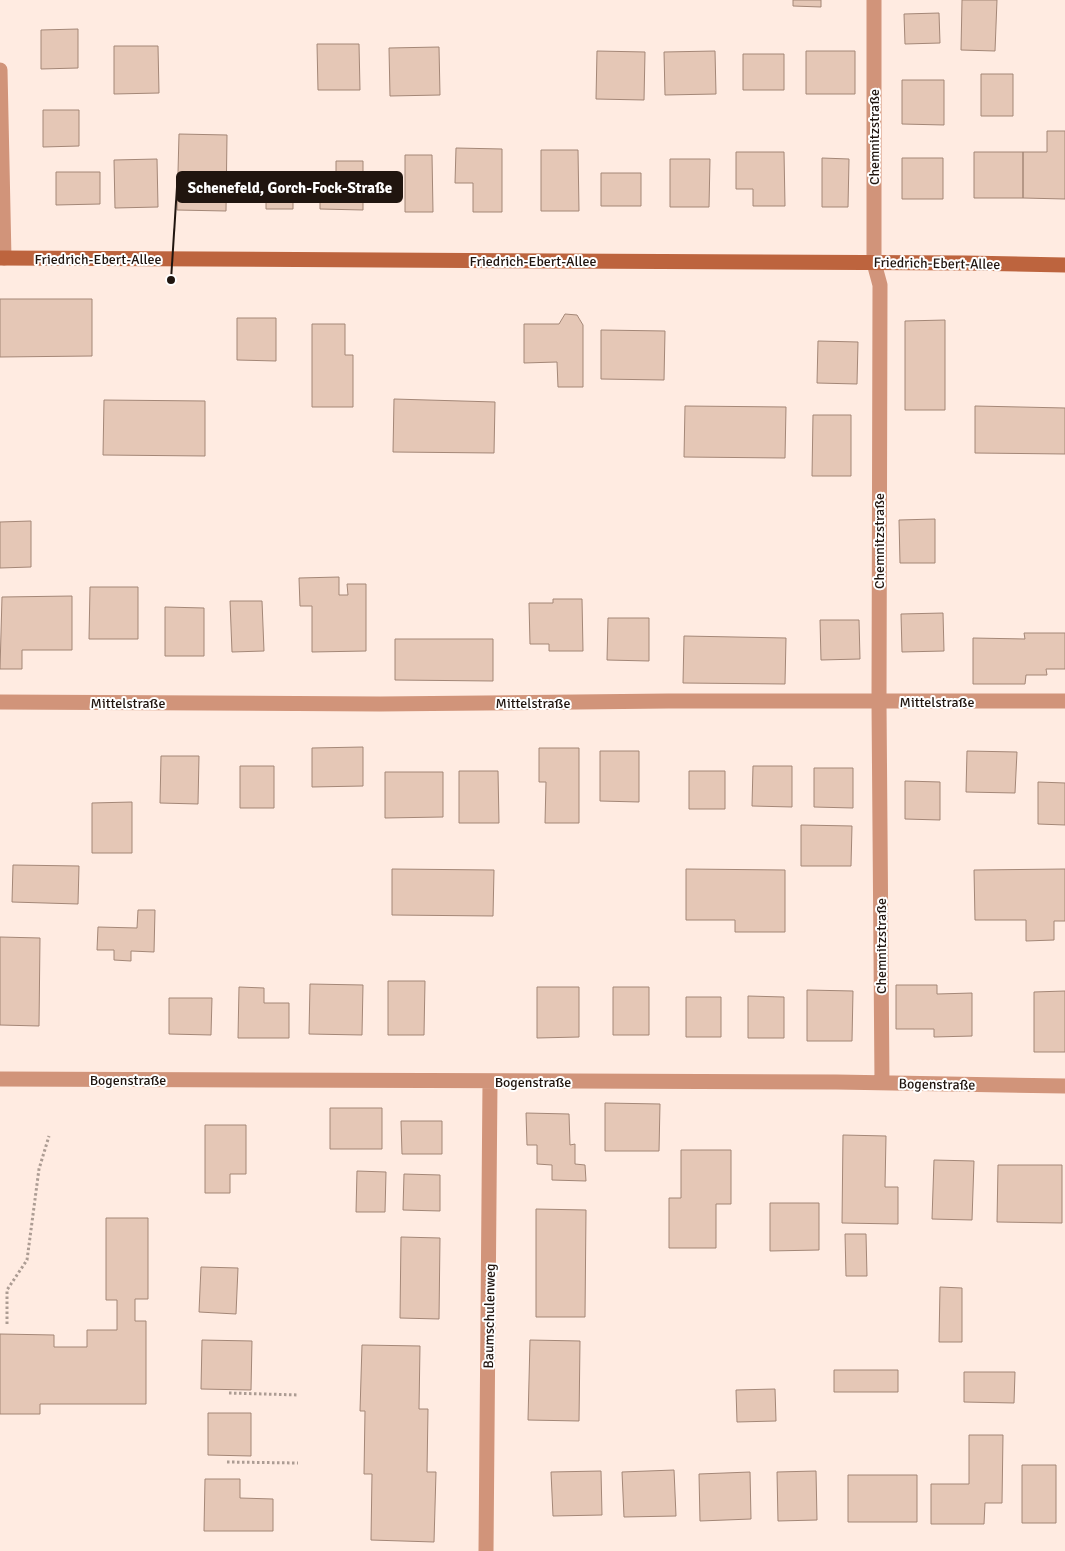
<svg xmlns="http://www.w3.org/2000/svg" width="1065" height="1551" font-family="Signika,sans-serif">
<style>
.building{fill:#e5c7b6;stroke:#a48777}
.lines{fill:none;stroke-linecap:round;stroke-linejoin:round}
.path{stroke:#ac9c93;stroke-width:3;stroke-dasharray:2.5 2.5;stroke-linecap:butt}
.street{stroke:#d1947a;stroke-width:15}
.secondary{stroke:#bd643e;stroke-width:15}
.labels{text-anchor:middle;stroke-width:4;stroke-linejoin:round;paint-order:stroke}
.street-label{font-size:14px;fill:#20150f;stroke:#fff}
.leader{fill:none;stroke:#20150f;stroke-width:2}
.callout-dot{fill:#20150f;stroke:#fff;stroke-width:2}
.callout{fill:#20150f;stroke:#20150f;stroke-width:2}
.callout-label{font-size:15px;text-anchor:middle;font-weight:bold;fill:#fff}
</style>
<rect width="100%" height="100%" fill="#ffebe1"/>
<!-- building -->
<path class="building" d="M793 0H821V7L793 6Z
M962 0H997L995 51 961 50Z
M939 13 940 43 905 44 904 14Z
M78 29V68L41 69V30Z
M317 44H359L360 90H318Z
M114 46H158L159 93 114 94Z
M439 47 440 95 390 96 389 48Z
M597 51 645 52 644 100 596 99Z
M715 51 716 94 665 95 664 52Z
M806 51H855V94H806Z
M743 54H784V90H743Z
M981 74H1013V116H981Z
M902 80H944V125L902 124Z
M43 110H79V146L43 147Z
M1047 131H1065V199L1023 198V152H1047Z
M179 134 227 135 226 211 177 210Z
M456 148 502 149V212H473V183H455Z
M541 150H578L579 211H541Z
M736 152H784L785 206H753V189H736Z
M974 152H1023V198H974Z
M405 155H432L433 212H405Z
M822 158 849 159 848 207H822Z
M902 158H943V199H902Z
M157 159 158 207 115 208 114 160Z
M670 159H710L709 207H670Z
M336 161H363V210L320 209V174H336Z
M56 172H100V204L56 205Z
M601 173H641V206H601Z
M266 179H293V209H266Z
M0 299H92V356L0 357Z
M565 314 577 315 583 325V387H558L557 362 524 363V324H559Z
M237 318H276V361L237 360Z
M945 320V410H905V321Z
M312 324H345V355H353V407H312Z
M601 330 665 331 664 380 601 379Z
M818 341 858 342 857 384 817 383Z
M394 399 495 402 494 453 393 452Z
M104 400 205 401V456L103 455Z
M685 406 786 407 785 458 684 457Z
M975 406 1065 408V454L975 453Z
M813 415H851V476H812Z
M935 519V563H900L899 520Z
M31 521V567L0 568V522Z
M339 577V595H348L347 584H366V651L312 652V606H300L299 578Z
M90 587H138V639H89Z
M72 596V650H22V669H0L2 597Z
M553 599H582L583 651H549V644H530L529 603H553Z
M230 601H262L264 651 232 652Z
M165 607 204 608V656H165Z
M943 613 944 651 902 652 901 614Z
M608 618H649V661L607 660Z
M820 620H859L860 659 821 660Z
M1024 633H1065V669H1046L1047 675H1026L1025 684H973V638L1025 639Z
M684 636 786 638 785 684 683 683Z
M395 639H493V681L395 680Z
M363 747V786L312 787V748Z
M539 748H579V823H545L546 782H539Z
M600 751H639V802L600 801Z
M967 751 1017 752 1015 793 966 792Z
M161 756H199L198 804 160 803Z
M240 766H274V808H240Z
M753 766H792V807L752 806Z
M814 768H853V808L814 807Z
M459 771H498L499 823H459Z
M689 771H725V809H689Z
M385 772H443V817L385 818Z
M905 781 940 782V820L905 819Z
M1038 782 1065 783V825L1038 824Z
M132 802V853H92V803Z
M801 825 852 826 851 866H801Z
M13 865 79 866 78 904 12 902Z
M392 869 494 870 493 916 392 915Z
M686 869 785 870V932H735V920H686Z
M1065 869V921H1054V940L1026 941V920H975L974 870Z
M138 910H155L154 952 131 951V961L114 960V950H97L98 927 137 928Z
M0 937 40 938 39 1026 0 1025Z
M388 981H425L424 1035H388Z
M310 984 363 985 362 1035 309 1034Z
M896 985H937V994L972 993V1036L934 1037V1029H896Z
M239 987 264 988V1003H289V1038H238Z
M537 987H579V1037L537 1038Z
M613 987H649V1035H613Z
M807 990 853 991 852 1041H807Z
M1065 991V1052H1034V992Z
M748 996 784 997V1038H748Z
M686 997H721V1037H686Z
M169 998H212L211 1035 169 1034Z
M605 1103 660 1104 659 1151H605Z
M330 1108H382V1149H330Z
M526 1113 569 1114 570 1145 575 1144V1164L585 1165 586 1181 552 1180V1165L537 1164V1145H527Z
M401 1121H442V1154H402Z
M205 1125H246V1174H230V1193H205Z
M843 1135 886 1136 885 1187H898V1224L842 1223Z
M681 1150H731V1204H716V1248H669V1198H681Z
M934 1160 974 1161 972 1220 932 1219Z
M998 1165H1062V1223L997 1222Z
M357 1171 386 1172 385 1212H356Z
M404 1174 440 1175V1211L403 1210Z
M770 1203H819V1250L770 1251Z
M536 1209 586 1210 585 1317H536Z
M106 1218H148V1299H135V1321H146V1404H40V1414H0V1334L54 1335V1347H87V1330H117V1300H106Z
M845 1234H866L867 1276H846Z
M401 1237 440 1238 439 1319 400 1318Z
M201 1267 238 1268 236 1314 199 1312Z
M940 1287 962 1288V1342H939Z
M202 1340 252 1341 251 1390 201 1389Z
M530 1340 580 1341 579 1421 528 1420Z
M362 1345 420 1346 419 1409H428L427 1472H436L434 1542 371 1540 372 1474H364L365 1411H360Z
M834 1370H898V1392H834Z
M964 1372H1015L1014 1403 964 1402Z
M775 1389 776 1421 737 1422 736 1390Z
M208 1413H251V1456L208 1455Z
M969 1435H1003L1002 1503H985L984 1524H931V1484H969Z
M1022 1465H1056V1523H1022Z
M674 1470 676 1516 624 1517 622 1472Z
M601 1471 602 1515 553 1516 551 1472Z
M816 1471 817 1520 778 1521 777 1472Z
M750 1472 751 1519 700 1521 699 1474Z
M848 1475H917V1522H848Z
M205 1479H240V1498L273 1499V1531H204Z"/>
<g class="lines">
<!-- path -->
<path class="path" d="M7 1324V1290L27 1260 39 1169 49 1136
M229 1393 299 1395
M227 1462 298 1463"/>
<!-- street -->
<path class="street" d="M874 0V263L880 285 879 703 882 1083
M0 70 4 258
M0 702 380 704 668 701H1065
M0 1079 837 1082 1065 1086
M486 1551 490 1082"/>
<!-- secondary -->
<path class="secondary" d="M0 258 965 263 1065 265"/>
</g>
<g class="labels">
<!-- street labels -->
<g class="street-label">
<text transform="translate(874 137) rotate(-90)" y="5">Chemnitzstraße</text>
<text x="98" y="264">Friedrich-Ebert-Allee</text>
<text x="533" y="266">Friedrich-Ebert-Allee</text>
<text transform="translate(937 263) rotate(1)" y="5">Friedrich-Ebert-Allee</text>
<text transform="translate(879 541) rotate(-90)" y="5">Chemnitzstraße</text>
<text x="937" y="707">Mittelstraße</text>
<text x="128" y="708">Mittelstraße</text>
<text x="533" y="708">Mittelstraße</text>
<text transform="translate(881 946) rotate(-90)" y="5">Chemnitzstraße</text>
<text x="128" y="1085">Bogenstraße</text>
<text x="533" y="1087">Bogenstraße</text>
<text transform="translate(937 1084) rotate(1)" y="5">Bogenstraße</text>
<text transform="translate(489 1316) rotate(-89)" y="5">Baumschulenweg</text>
</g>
</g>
<!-- callouts -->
<path class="leader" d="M171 280L177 187"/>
<circle class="callout-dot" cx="171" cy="280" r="5"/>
<rect class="callout" x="177" y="172" width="225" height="30" rx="5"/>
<g class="callout-label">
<text x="290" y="193">Schenefeld, Gorch-Fock-Straße</text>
</g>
</svg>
